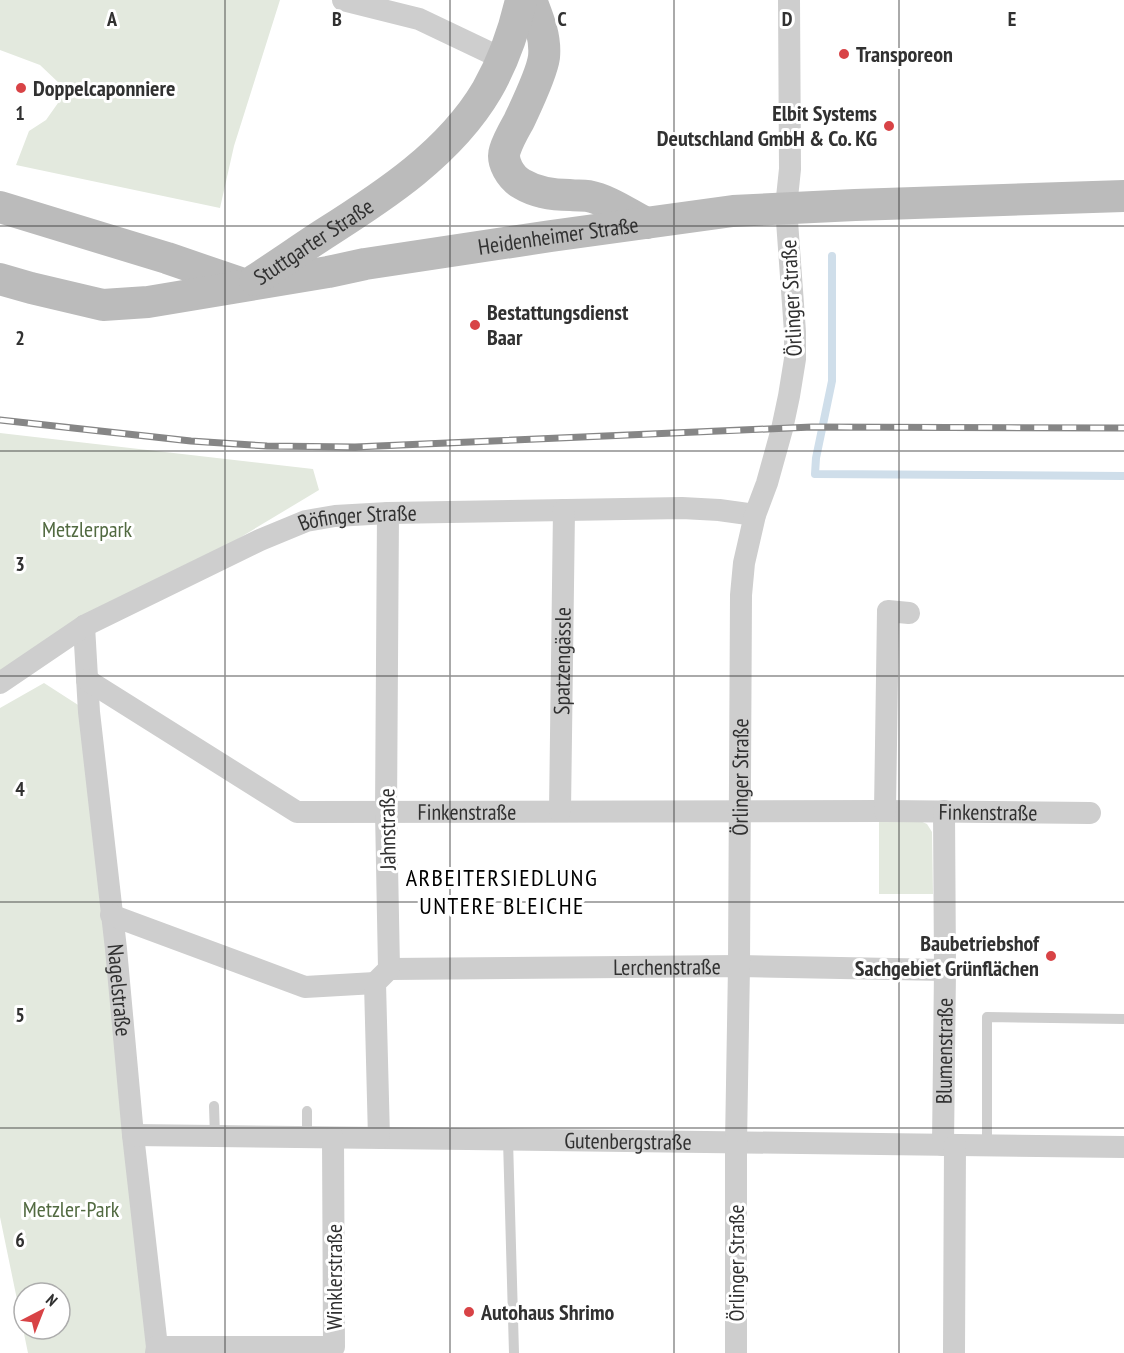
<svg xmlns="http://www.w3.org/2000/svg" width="1124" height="1353" font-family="'PT Sans Narrow',sans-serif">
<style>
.green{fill:#e3e9de;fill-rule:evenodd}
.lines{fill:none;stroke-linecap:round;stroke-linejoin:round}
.stream{stroke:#cfdeea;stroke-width:8}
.lane{stroke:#cecece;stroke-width:10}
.street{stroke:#cecece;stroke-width:22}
.secondary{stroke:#bbb;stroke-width:32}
.rail-casing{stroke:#868686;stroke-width:7}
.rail{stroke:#fff;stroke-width:4.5;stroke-dasharray:14;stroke-linecap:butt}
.grid{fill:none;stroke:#313131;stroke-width:1.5;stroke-opacity:0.55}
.poi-dot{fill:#d84346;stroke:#fff;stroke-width:2}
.labels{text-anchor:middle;stroke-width:6;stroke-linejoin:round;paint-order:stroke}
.poi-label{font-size:22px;font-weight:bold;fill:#313131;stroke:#fff;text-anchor:start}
.street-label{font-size:22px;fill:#313131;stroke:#fff}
.park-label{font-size:22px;fill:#526a41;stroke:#fff}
.neighbourhood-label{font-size:24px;letter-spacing:1.5px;fill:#000;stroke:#fff}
.grid-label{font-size:20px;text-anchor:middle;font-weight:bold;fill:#313131;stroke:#fff;stroke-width:6;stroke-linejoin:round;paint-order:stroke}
</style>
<rect width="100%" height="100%" fill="#fff"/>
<!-- green -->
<path class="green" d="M0 0H280L234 146 220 208 16 165 29 131 46 120 58 103 60 84 40 65 0 50Z
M0 433 313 469 319 490 0 682Z
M44 683 89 712 156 1353H28L0 1217V708ZM24 1293H60V1329H24Z
M879 820H918L927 824 932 832 933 894H879Z"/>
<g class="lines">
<!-- stream -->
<path class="stream" d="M832 256V381L816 458 815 474 1124 476"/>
<!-- lane -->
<path class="lane" d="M214 1106 215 1137
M307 1137V1111
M508 1140 514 1353
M987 1145V1017L1124 1019"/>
<!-- street -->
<g class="street">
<path d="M343 0 419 19 503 59"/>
<path id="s1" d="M84 626 89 712 116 949 133 1135 157 1347 156 1353"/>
<path id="s2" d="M87 680 297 812 885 811 1090 813"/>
<path id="s3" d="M0 683 84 626 260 540 306 521 335 516 388 513 682 508 719 510 755 515"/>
<path id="s4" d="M560 811 564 510"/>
<path d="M885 811 888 611 909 613"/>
<path d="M111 915 305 987 375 983"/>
<path id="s5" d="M389 969 739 966 945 970"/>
<path id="s6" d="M133 1135 1124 1147"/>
<path d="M379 1138 375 983 389 969 386 812 388 513"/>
<path id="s7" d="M943 1145 945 970 944 811"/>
<path d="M157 1347H334L333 1138"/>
<path id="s8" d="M736 1353V1143L739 966 741 595 744 563 755 515 767 483 782 429 789 396 795 359V332L786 207 790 169 789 0"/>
<path d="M954 1353 955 1145"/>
</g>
<!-- secondary -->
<g class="secondary">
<path d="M531 0C538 18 546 37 544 57 542 73 526 106 519 121 514 130 508 140 505 150 501 162 511 178 522 184 537 193 553 195 570 195 576 196 582 195 588 196 609 200 628 214 646 223"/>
<path d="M0 207 167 258 243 284"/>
<path id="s9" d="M0 279 31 288 103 305 148 302 328 272 365 264 551 236 733 211 855 205 1124 196"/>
<path id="s10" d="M255 280C278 265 301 249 324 234 384 196 450 153 487 90 503 62 514 31 521 0"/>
</g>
<defs>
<path id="rail" d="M0 420 191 441 267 446 355 447 812 427 1124 428"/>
</defs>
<!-- rail casing -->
<use href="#rail" class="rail-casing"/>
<!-- rail -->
<use href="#rail" class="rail"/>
</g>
<!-- grid -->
<path class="grid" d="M225 0V1353M450 0V1353M674 0V1353M899 0V1353M0 226H1124M0 451H1124M0 676H1124M0 902H1124M0 1128H1124"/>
<!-- markers -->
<g class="poi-dot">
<circle cx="844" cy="54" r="6"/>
<circle cx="21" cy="88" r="6"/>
<circle cx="889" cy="126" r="6"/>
<circle cx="475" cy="325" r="6"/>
<circle cx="1051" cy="956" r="6"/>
<circle cx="469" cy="1312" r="6"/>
</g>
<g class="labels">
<!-- poi labels -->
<g class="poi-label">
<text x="856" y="62">Transporeon</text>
<text x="33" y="96">Doppelcaponniere</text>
<text x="877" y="121" text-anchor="end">Elbit Systems<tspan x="877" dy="25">Deutschland GmbH &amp; Co. KG</tspan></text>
<text x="487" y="320">Bestattungsdienst<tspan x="487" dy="25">Baar</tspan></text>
<text x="1039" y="951" text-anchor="end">Baubetriebshof<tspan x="1039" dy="25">Sachgebiet Grünflächen</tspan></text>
<text x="481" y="1320">Autohaus Shrimo</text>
</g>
<!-- street labels -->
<g class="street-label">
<text dy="8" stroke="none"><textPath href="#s9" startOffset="567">Heidenheimer Straße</textPath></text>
<text dy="8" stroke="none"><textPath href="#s10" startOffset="70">Stuttgarter Straße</textPath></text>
<text transform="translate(791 298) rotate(-93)" y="8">Örlinger Straße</text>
<text dy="8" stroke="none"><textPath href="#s3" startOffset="399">Böfinger Straße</textPath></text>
<text dy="8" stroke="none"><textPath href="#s4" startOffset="150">Spatzengässle</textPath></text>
<text dy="8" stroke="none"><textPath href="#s8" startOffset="576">Örlinger Straße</textPath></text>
<text dy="8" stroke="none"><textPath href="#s2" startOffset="418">Finkenstraße</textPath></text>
<text dy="8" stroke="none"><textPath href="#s2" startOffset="939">Finkenstraße</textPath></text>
<text transform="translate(387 829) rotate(-91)" y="8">Jahnstraße</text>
<text dy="8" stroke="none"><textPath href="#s5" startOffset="278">Lerchenstraße</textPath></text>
<text dy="8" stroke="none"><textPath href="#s1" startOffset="366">Nagelstraße</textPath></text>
<text dy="8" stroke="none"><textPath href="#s7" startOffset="94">Blumenstraße</textPath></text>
<text dy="8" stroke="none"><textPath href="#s6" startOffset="495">Gutenbergstraße</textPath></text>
<text transform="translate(736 1263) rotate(-90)" y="8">Örlinger Straße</text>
<text transform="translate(334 1277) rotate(-90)" y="8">Winklerstraße</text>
</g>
<!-- park labels -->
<g class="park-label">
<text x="87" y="537">Metzlerpark</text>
<text x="71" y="1217">Metzler-Park</text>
</g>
<!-- neighbourhood labels -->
<g class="neighbourhood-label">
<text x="502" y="886">ARBEITERSIEDLUNG<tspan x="502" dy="28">UNTERE BLEICHE</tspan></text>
</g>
</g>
<g class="grid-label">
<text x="112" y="26">A</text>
<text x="337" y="26">B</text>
<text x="562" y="26">C</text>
<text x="787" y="26">D</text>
<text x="1012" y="26">E</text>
<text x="20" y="120">1</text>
<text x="20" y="345">2</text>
<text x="20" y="571">3</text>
<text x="20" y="796">4</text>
<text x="20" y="1022">5</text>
<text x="20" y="1247">6</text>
</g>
<!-- north arrow -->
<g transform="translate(42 1311) rotate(42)"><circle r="28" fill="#ffffff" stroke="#adadad" stroke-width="1.5"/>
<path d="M0-4.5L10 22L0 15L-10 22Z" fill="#d84346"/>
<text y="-9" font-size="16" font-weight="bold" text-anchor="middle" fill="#313131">N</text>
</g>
</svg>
